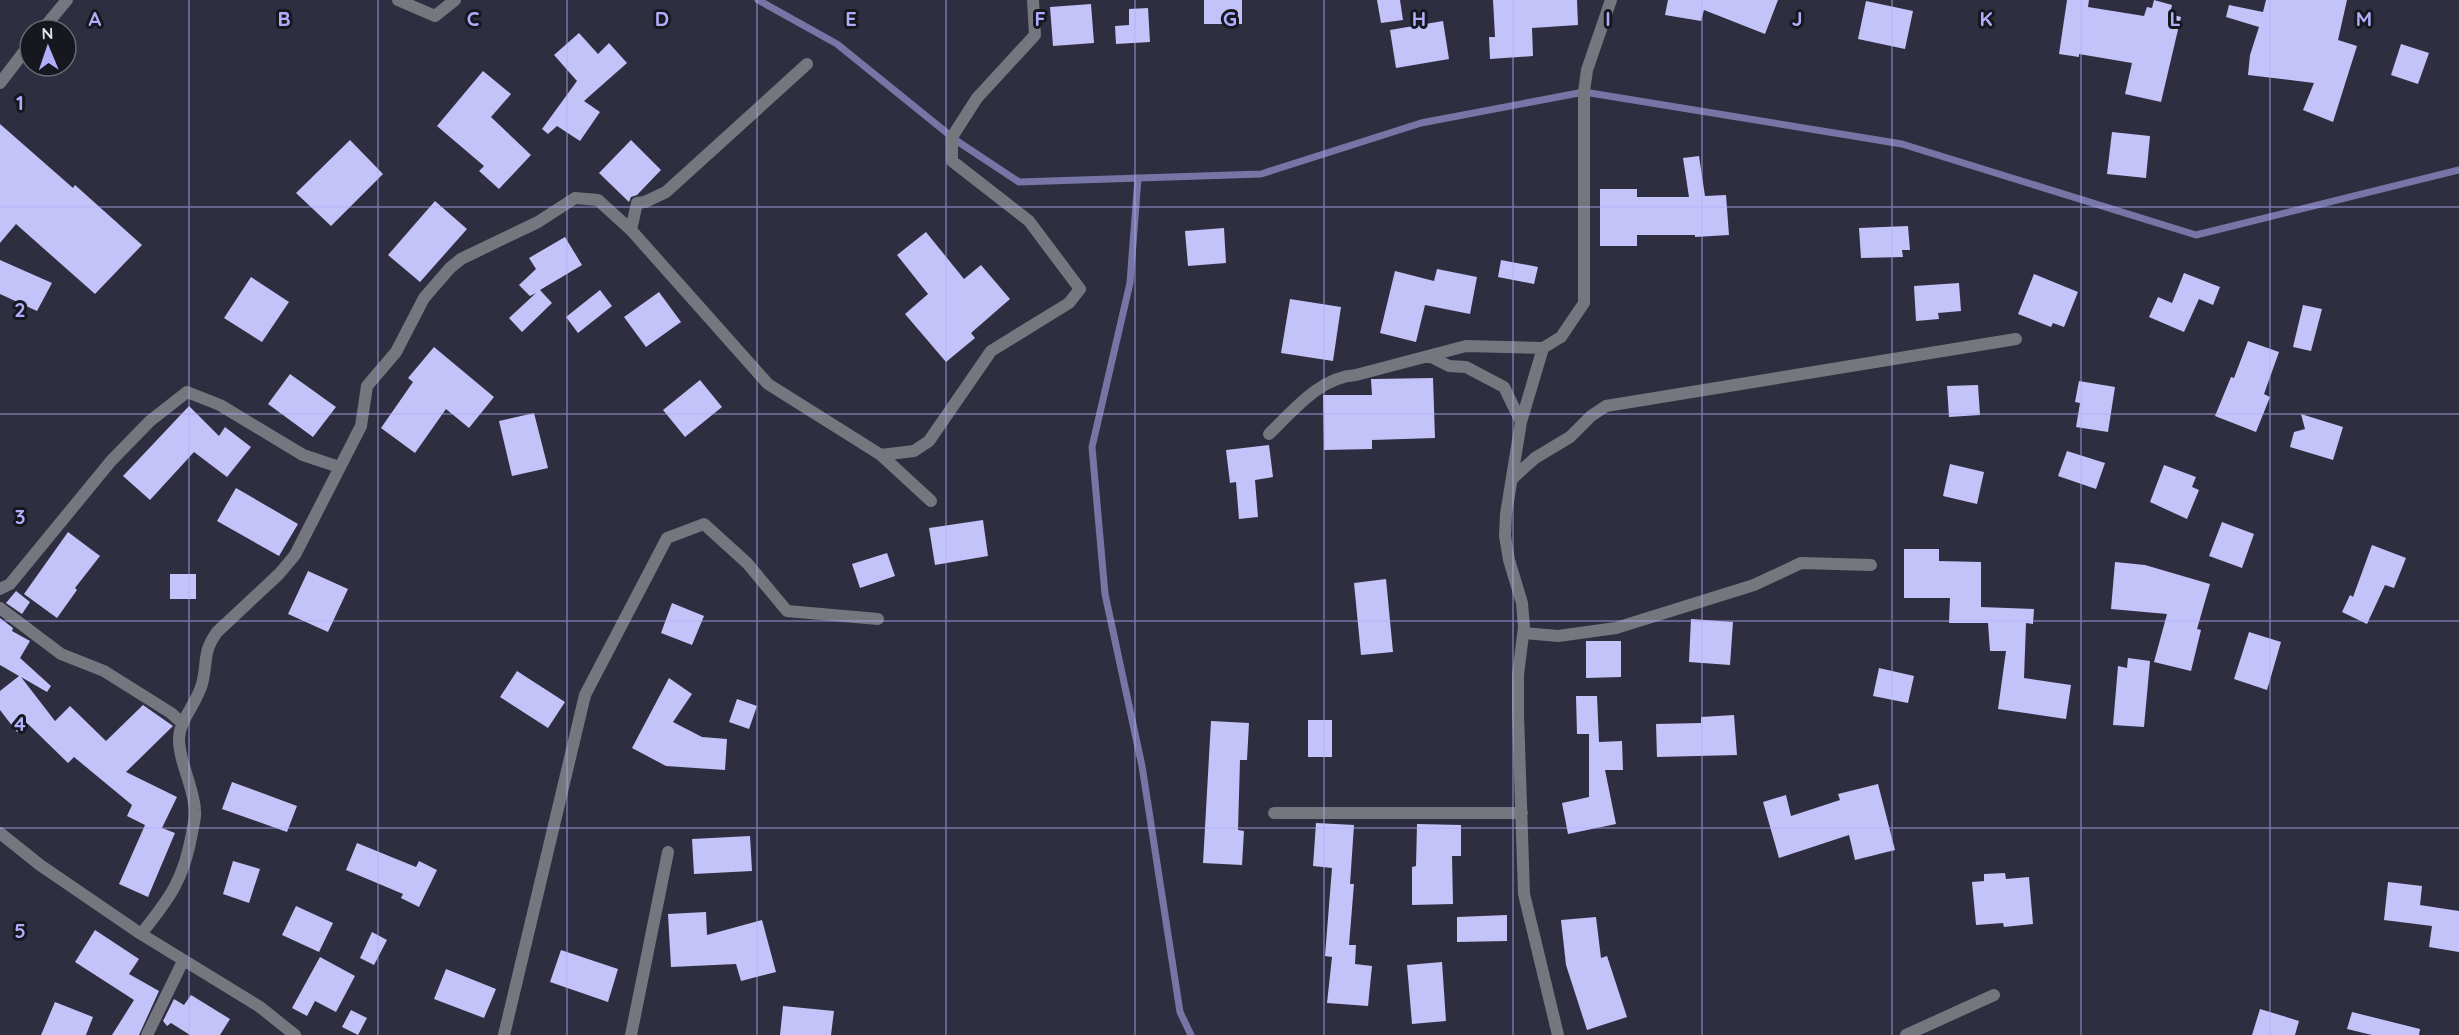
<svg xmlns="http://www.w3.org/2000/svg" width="2459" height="1035" font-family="Quicksand,sans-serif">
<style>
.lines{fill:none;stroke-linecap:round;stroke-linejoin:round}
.stream{stroke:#7675a6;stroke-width:7}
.building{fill:#c3c2f9}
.street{stroke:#76767f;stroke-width:12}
.grid{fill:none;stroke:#b0aefa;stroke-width:1.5;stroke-opacity:0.55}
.grid-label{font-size:20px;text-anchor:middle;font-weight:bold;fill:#b0aefa;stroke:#17171f;stroke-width:6;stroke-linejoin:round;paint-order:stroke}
</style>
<rect width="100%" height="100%" fill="#2e2e40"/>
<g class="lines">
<!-- stream -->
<path class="stream" d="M758 0 837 44 957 141 1019 182 1261 174 1421 123 1584 92 1902 144 2196 235 2459 170
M1138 178 1130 283 1092 447 1105 594 1142 766 1180 1012 1191 1035"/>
</g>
<!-- building -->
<path class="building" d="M1204 0H1242V24H1204Z
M1377 0H1400L1403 20 1381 23Z
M1493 0H1577L1578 25 1532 28 1533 56 1490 59 1489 37H1495Z
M1668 0H1778L1765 34 1704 10 1701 21 1665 15Z
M2067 0H2089L2088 7 2144 16 2147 7 2152 8 2154 0 2172 5 2170 14 2181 17 2161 102 2125 94 2132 63 2079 54V57L2059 54Z
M2266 0H2347L2338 40 2357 46 2333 122 2303 110 2314 83 2248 75 2250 55 2259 27 2226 17 2229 5 2263 12Z
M1866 1 1913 11 1905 49 1858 39Z
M1091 4 1094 43 1053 46 1050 7Z
M1148 8 1150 42 1116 44 1115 26 1129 25V9Z
M1443 21 1449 59 1396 68 1390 30Z
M579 33 598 54 609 43 627 63 584 101 600 112 580 141 557 126 548 134 542 129 577 81 554 55Z
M2401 44 2429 53 2418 84 2391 75Z
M483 71 511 94 491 117 531 155 499 189 479 171 484 166 437 126Z
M0 124 73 188 75 185 142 245 95 294 16 224 0 243Z
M2112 132 2150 136 2146 178 2107 174Z
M350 140 383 174 331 226 296 193Z
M631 140 661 170 637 195 631 197 629 202 599 173Z
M1699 156 1705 196 1726 195 1729 235 1695 237V235H1637V246H1600V189H1637V197H1689L1683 158Z
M435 201 467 229 420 282 388 255Z
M1908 226 1910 250H1902L1903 257 1861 258 1859 228Z
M1224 228 1226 263 1188 266 1185 231Z
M926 232 964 279 981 265 1010 299 971 333 975 338 946 362 905 314 928 294 897 255Z
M565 237 582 265 540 290 552 303 522 332 509 318 536 293 530 296 519 285 536 269 529 258Z
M0 260 52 283 37 311 0 294Z
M1501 260 1538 267 1534 284 1498 277Z
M1437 269 1477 277 1470 314 1425 305 1416 342 1380 333 1395 271 1434 281Z
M2184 273 2220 287 2213 305 2199 299 2184 332 2149 317 2158 297 2172 303Z
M2034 274 2078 292 2064 327 2053 323 2051 327 2018 314Z
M251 277 289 302 262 342 224 318Z
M1959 283 1961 311 1938 313 1939 319 1916 321 1914 286Z
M600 290 612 306 578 333 566 317Z
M659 292 681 322 646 347 624 317Z
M1290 299 1341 307 1333 361 1281 353Z
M2303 305 2322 309 2311 351 2293 347Z
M2248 341 2279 352 2264 394 2270 397 2256 432 2215 416 2231 377 2234 378Z
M434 347 494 397 469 428 446 409 415 453 381 428 413 382 408 378Z
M290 374 336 407 313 437 268 404Z
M1433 378 1435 438 1372 440V449L1324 450 1323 395H1372L1371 379H1374Z
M700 380 722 407 685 437 663 410Z
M2079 381 2115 387 2108 432 2076 427 2080 403 2075 402Z
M1978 385 1980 415 1949 417 1947 386Z
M189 406 219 436 225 427 251 447 227 477 194 452 150 500 123 476Z
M534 413 548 468 512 476 499 421Z
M2301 414 2343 427 2333 460 2290 447 2294 432 2305 429Z
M1269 445 1273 477 1255 480 1258 517 1239 519 1236 482 1230 483 1226 450Z
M2067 451 2105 463 2096 489 2058 476Z
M1950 464 1984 472 1977 504 1943 496Z
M2164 465 2196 477 2192 487 2199 490 2187 519 2150 502Z
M236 488 298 524 279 556 217 521Z
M983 520 988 556 935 565 929 528Z
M2222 522 2254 534 2242 568 2209 556Z
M68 532 100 556 75 588 77 590 57 618 24 594Z
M2372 545 2406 558 2394 588 2385 585 2367 624 2342 612 2350 595 2353 597Z
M1904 549H1939V561L1981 562V607L2034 609 2033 624 2026 623 2024 678 2071 685 2066 719 1998 709 2006 651H1990L1988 623H1949L1950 598H1904Z
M887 553 895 576 860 588 852 564Z
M2115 562 2145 565 2210 584 2197 629 2201 630 2191 671 2154 662 2167 614 2111 609Z
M308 571 348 589 328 632 288 614Z
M170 574H196V599H170Z
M1386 579 1393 652 1361 655 1354 583Z
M16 591 30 602 22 614 6 603Z
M672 603 704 616 692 645 661 633Z
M0 618 13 628 12 631 30 641 20 658 51 686 47 692 21 677 55 721 70 706 106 741 143 705 173 726 126 772 177 797 162 828 175 833 148 897 119 884 145 825 127 816 132 805 74 757 68 763 28 724 17 732 0 710V691L19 676 0 665Z
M1691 619 1733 622 1730 665 1689 662Z
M2249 632 2281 642 2267 690 2234 679Z
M1586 641H1621V677L1586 678Z
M2128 658 2150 661 2144 727 2113 725 2118 666 2127 668Z
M1879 668 1914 676 1908 703 1873 696Z
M517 671 565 702 548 728 500 697Z
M669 678 692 694 673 722 702 737 727 739 725 770 666 766 632 748Z
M1576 696H1597L1599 742 1622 741 1623 770H1605L1616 824 1568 834 1562 803 1589 797V734H1577Z
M737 699 757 706 749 729 729 722Z
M1734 715 1737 755 1657 757 1656 724 1701 723V717Z
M1308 720H1332V757H1308Z
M1211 721 1249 723 1247 760H1240L1238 830 1244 831 1242 865 1203 863Z
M232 782 297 806 287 832 222 809Z
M1878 784 1895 850 1855 860 1849 835 1779 858 1763 802 1786 795 1791 816 1840 800 1838 794Z
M1316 823 1354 825 1350 884H1354L1349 945H1356L1355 964 1372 966 1368 1006 1327 1003 1332 957 1325 956 1332 868 1313 866Z
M1417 824 1461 825V856H1452L1453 904 1412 905V867L1416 866Z
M750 836 752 871 694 874 692 839Z
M357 843 416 867 419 861 437 870 419 907 401 898 403 894 346 870Z
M233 861 260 869 249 903 223 894Z
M2005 873 2006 879 2029 877 2033 924 2004 927 2003 923 1976 925 1972 882 1984 881V874Z
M2388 882 2422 886 2420 905 2459 911V952L2429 947 2432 926 2384 920Z
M296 906 333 923 319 952 282 935Z
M706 912 707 935 762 920 776 972 741 981 736 964 671 967 668 914Z
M1507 915V941L1457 942V917Z
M1596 917 1601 958 1607 956 1627 1017 1587 1030 1566 965 1561 920Z
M95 930 139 959 129 974 159 991 139 1035H112L134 1000 75 962Z
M372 932 387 940 374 965 360 958Z
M561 950 618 969 608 1002 550 982Z
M320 957 355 976 336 1012 315 1001 307 1016 292 1008Z
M1442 962 1446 1021 1412 1024 1407 965Z
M446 969 496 989 484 1018 434 999Z
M191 995 230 1019 220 1035H190L171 1023 167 1026 163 1021 174 999 184 1005Z
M55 1002 93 1017 86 1035H41Z
M783 1006 834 1011 831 1035H780Z
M2260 1009 2299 1021 2295 1035H2252Z
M351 1010 367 1018 358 1035 342 1027Z
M2352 1012 2420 1029 2419 1035H2372L2347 1029Z"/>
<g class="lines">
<!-- street -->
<path class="street" d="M398 0 435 16 455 0
M42 30 67 0
M0 83 30 44
M631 230 768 384 881 455 931 501
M1429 356 1449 366 1466 367 1504 387 1521 422
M1269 434C1294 410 1320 377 1356 375L1466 346 1543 348
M881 455 914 451 929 441 991 351 1069 303 1080 289 1029 221 952 161V137L977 98 1035 35 1033 0
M1513 478 1535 458 1570 437 1591 416 1606 406 2016 339
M0 589 10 584 111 461 150 421 187 392 220 405 303 455 339 467
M0 608 61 654 104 671 171 713 182 723
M1524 633 1558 636 1616 628 1754 585 1801 563 1871 565
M1274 813H1522
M0 833 40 865 141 934 260 1007 295 1035
M141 934C170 898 184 879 192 833 193 826 196 817 195 810 194 788 178 759 179 738 180 719 197 703 202 684 208 661 202 653 217 632L279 574 295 555 361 426 367 386 396 352 424 298 450 268 461 259 538 222 575 198 598 200 631 230 637 203 645 202 666 192 807 64
M147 1035 183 961
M504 1035 585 695 667 538 704 524 747 563 787 611 878 619
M631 1035 668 852
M1558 1035 1524 894 1518 714V675L1524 627 1522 603 1509 560 1505 536 1506 514 1521 422 1543 348 1561 337 1584 303V92L1587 70 1611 0
M1906 1035 1994 995"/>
</g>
<!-- grid -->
<path class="grid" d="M189 0V1035M378 0V1035M567 0V1035M757 0V1035M946 0V1035M1135 0V1035M1324 0V1035M1513 0V1035M1702 0V1035M1892 0V1035M2081 0V1035M2270 0V1035M0 207H2459M0 414H2459M0 621H2459M0 828H2459"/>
<g class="grid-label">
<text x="95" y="26">A</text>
<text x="284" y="26">B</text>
<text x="473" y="26">C</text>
<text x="662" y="26">D</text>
<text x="851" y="26">E</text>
<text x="1040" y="26">F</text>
<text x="1230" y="26">G</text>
<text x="1419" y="26">H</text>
<text x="1608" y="26">I</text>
<text x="1797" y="26">J</text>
<text x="1986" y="26">K</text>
<text x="2175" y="26">L</text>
<text x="2364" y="26">M</text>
<text x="20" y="110">1</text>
<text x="20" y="317">2</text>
<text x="20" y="524">3</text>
<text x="20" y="731">4</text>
<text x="20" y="938">5</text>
</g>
<!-- north arrow -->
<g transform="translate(48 48) rotate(358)"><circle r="28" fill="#17171f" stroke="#696972" stroke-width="1.5"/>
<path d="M0-4.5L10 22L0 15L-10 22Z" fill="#b0aefa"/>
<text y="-9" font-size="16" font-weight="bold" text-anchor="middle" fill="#e3e4ef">N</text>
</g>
</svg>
